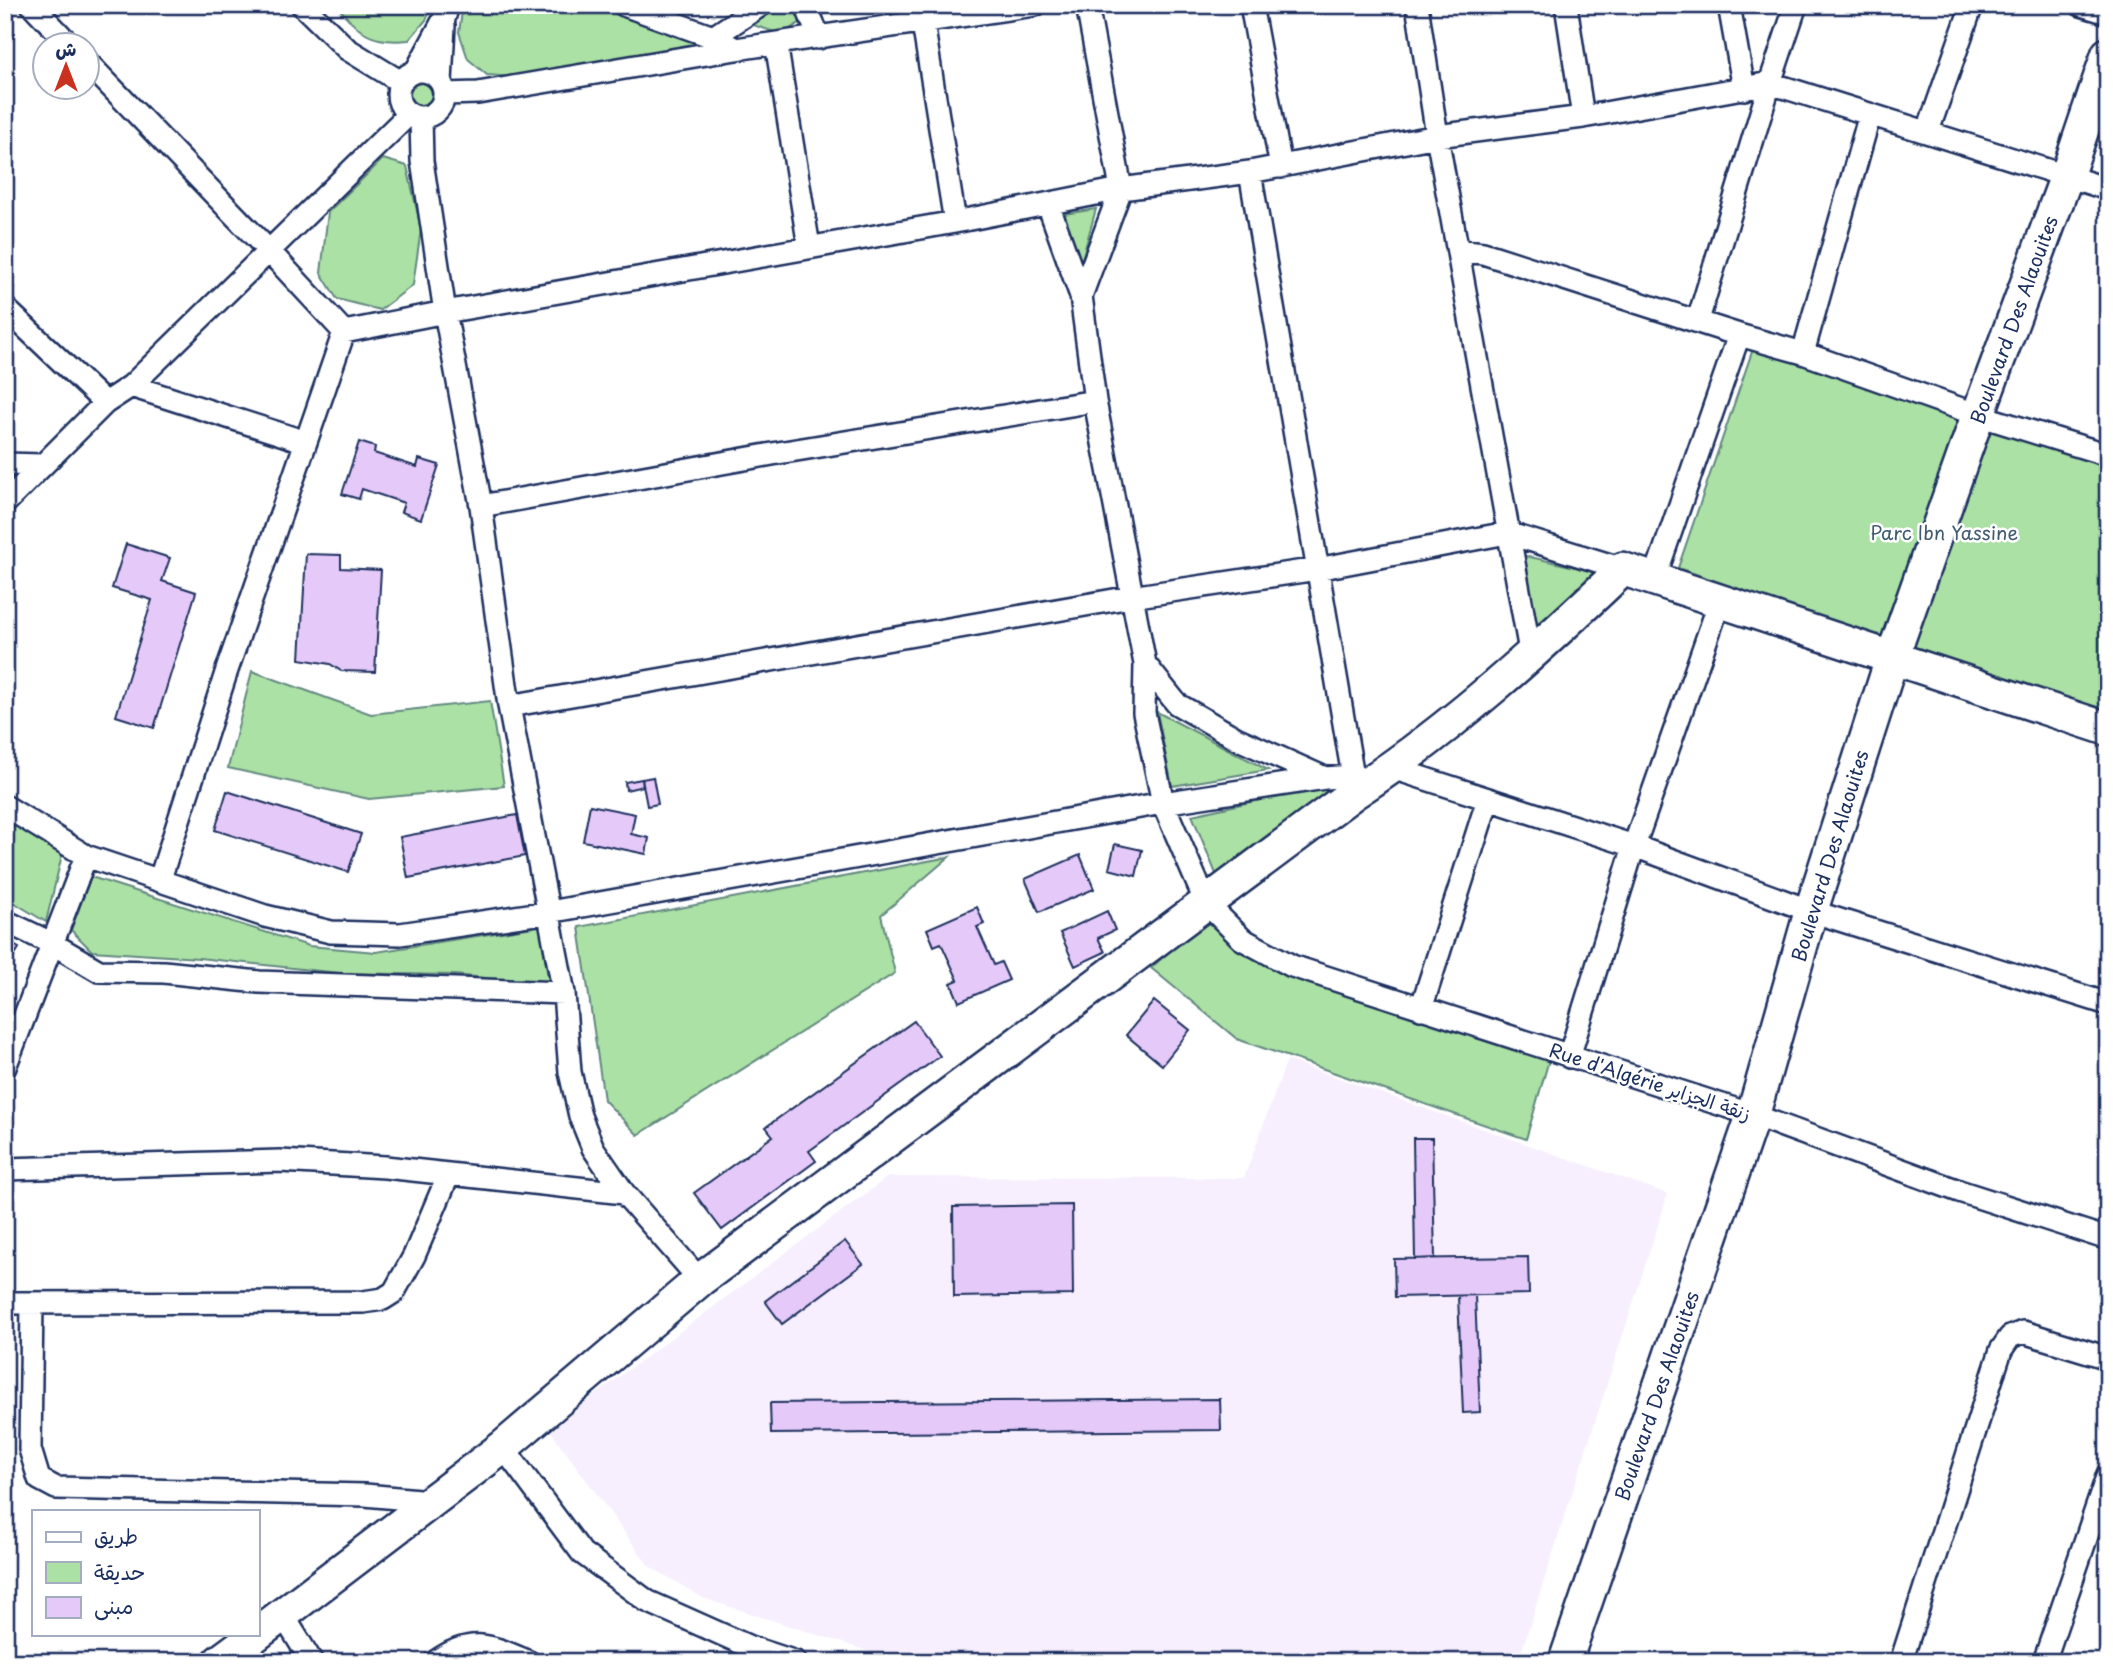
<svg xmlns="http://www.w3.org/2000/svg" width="2113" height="1667" font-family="'Playpen Sans','Playpen Sans Arabic',sans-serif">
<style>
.built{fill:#f7effd}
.green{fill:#abe1a4;stroke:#638881;stroke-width:2}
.building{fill:#e5caf9;stroke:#1b2f5e;stroke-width:2}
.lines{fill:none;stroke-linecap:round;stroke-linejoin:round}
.street-casing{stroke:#1b2f5e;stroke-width:26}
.secondary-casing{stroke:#1b2f5e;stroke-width:37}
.street{stroke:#fff;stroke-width:21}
.secondary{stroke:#fff;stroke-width:32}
.labels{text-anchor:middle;stroke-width:5;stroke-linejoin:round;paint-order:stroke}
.street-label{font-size:19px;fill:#1b2f5e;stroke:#fff}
.park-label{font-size:19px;fill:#3f5c70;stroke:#fff}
</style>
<rect width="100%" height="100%" fill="#fff"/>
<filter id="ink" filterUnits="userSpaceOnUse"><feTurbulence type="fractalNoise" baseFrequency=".0143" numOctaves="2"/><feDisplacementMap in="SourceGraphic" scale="14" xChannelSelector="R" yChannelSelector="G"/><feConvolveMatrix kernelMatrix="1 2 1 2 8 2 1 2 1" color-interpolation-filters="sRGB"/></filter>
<g filter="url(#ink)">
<!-- built -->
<path class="built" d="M1287 1060 1668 1194 1518 1662H902L703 1598 649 1566 549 1429 888 1177 1244 1178Z"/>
<!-- green -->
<path class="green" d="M336 5H433L426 20 409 40C369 44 361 33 336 5Z
M463 5H590L696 41 694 48 514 77 487 75 468 59 459 32Z
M780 5H800L806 19 781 34 753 25Z
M409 95a12 12 0 1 1 24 0a12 12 0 1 1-24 0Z
M383 159 407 166 421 229 413 285 380 310 337 299 321 273 328 212Z
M1096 209 1079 270 1064 214Z
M1755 343 2108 464V715L1678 568Z
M1521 555 1593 571 1596 582 1535 626Z
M252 671 371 714 490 701 504 786 369 799 228 768Z
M1157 712 1268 770 1172 786Z
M1323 786 1331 796 1218 879 1192 815Z
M5 818 62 855 46 922 5 897 7 874 5 872Z
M949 857 881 915 895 973 638 1135 604 1100 579 927Z
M91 877 309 946 376 952 540 926 549 984 455 975 339 973 199 958 92 951 71 930Z
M1208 917 1276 971 1549 1060 1526 1139 1237 1039 1151 968Z"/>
<!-- building -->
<path class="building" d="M359 442 375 447 374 453 417 467 419 459 439 465 421 519 401 512 404 503 362 489 359 499 342 494Z
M126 544 170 558 162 581 196 592 154 728 116 716 152 600 112 588Z
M306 554 341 555V568L381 570 375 672 341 671 330 664 300 659Z
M653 777 658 804 647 806 642 779Z
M642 779 643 786 626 790 625 782Z
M227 791 361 834 348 872 215 830Z
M590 805 635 814 631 834 649 838 646 854 583 841Z
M517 815 525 856 408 878 400 837Z
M1115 844 1142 850 1136 876 1109 869Z
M1080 855 1094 889 1039 912 1025 879Z
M977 907 984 924 977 927 994 965 1001 962 1009 980 959 1002 951 983 958 980 941 943 934 946 927 929Z
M1107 911 1115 930 1098 938 1105 952 1075 966 1060 933Z
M5 940 19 948 5 971Z
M1154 1001 1190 1030 1162 1065 1126 1035Z
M914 1021 940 1056 809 1151 816 1161 722 1230 694 1193 773 1136 766 1127Z
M1413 1138H1432L1435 1258 1415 1259Z
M1072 1205 1073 1295 954 1297 953 1207Z
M845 1241 863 1264 782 1324 765 1301Z
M1528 1257 1529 1294 1395 1297 1394 1259Z
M1458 1296H1475L1480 1412 1463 1413Z
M1220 1399 1221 1430 771 1434 770 1403Z"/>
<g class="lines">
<defs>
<path id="street" d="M32 5 71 46
M302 5 347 49 401 82
M624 5 713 37 736 49
M806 5 819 38
M1251 5 1281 167
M1417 5 1437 136 1531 657
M1566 5 1583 117
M1729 5 1744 89
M2081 5 2108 13
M923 23 955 222
M713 37 761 5
M776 43 809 247
M88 63 268 250 344 332 227 670 160 879
M398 94a23 23 0 1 1 46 0a23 23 0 1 1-46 0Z
M416 71 444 19 448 5
M441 82 444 25
M444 94 478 93 736 49 1035 5
M421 117 422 161 445 312 481 506 509 706 564 993 570 1072 580 1116 593 1148 624 1193 700 1280
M1928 131 1972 5
M1250 172 1355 788
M1048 204 1081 296 1095 401 1145 664 1144 713 1163 803 1206 903 1242 939 1292 966 1753 1115 1959 1191 2108 1239
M1458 250 1483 253 1739 335 1803 353 1978 415 2108 455
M1081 296 1121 189 1087 5
M5 308 105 403
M1698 320 1770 83 1796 5
M344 332 445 312 955 222 1121 189 1250 172 1437 136 1583 117 1770 83 2108 189
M1803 353 1870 114
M131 386 306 442
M5 464 42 465
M5 503 105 403 131 386 409 114
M481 506 778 453 1095 401
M1654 580 1739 335
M1145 664 1177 704 1236 738 1323 777
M509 706 1131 597 1317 569 1507 533 1623 569
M1392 768 1634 846 1811 911 2108 1004
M5 806 86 856 265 916 331 932 400 934 549 912 1163 803 1325 778 1353 776
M5 921 53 944 99 971 164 972 259 982 564 993
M1421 1009 1488 799
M1569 1057 1634 846 1720 601
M5 1067 86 856
M5 1169 280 1161 385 1167 624 1193
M5 1303 363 1302 383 1299 394 1292 414 1256 448 1176
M32 1303 30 1449 39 1479 56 1488 365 1495 430 1501
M503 1447 582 1553 647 1601 750 1647 796 1662
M283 1615 312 1662
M435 1662C472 1635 491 1646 529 1662
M1901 1662 2001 1350 2010 1337 2023 1332 2108 1358
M2044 1662 2108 1474"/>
<path id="secondary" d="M257 1634 503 1447 700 1280 1355 792C1453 728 1539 649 1623 569L2108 729
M219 1662 257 1634
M1565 1662 1753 1115 1811 911 1892 658 1978 415 2067 175 2108 54"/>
</defs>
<!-- street casing -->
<use href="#street" class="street-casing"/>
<!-- secondary casing -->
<use href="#secondary" class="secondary-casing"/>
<!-- street -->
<use href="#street" class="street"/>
<!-- secondary -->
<use href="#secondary" class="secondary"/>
</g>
</g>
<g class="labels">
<!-- street labels -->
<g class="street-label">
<text transform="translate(2014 320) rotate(-70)" y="7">Boulevard Des Alaouites</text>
<text transform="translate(1830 856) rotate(-73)" y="7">Boulevard Des Alaouites</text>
<text transform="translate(1650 1082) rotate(18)" y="7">Rue d'Algérie زنقة الجزاير</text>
<text transform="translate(1657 1396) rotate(-71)" y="7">Boulevard Des Alaouites</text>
</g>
<!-- park labels -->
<g class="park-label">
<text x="1944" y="540">Parc Ibn Yassine</text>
</g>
</g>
<!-- margin -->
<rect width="2113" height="1667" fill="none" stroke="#fff" stroke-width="28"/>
<rect x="14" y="14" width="2085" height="1639" fill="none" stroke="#1b2f5e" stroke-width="2.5" filter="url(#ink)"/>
<!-- legend -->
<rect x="32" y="1510" width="228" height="126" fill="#ffffff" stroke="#a4acbf" stroke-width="2"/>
<rect x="46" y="1532" width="35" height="10" fill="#ffffff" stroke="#a4acbf" stroke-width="2"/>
<text x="94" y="1544" font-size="21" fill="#1b2f5e">طريق</text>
<rect x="46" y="1562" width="35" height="21" fill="#abe1a4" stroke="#a4acbf" stroke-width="2"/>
<text x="94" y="1580" font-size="21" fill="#1b2f5e">حديقة</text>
<rect x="46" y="1597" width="35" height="21" fill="#e5caf9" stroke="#a4acbf" stroke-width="2"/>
<text x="94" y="1614" font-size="21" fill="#1b2f5e">مبنى</text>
<!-- north arrow -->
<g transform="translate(66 66)"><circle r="33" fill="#ffffff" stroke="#a4acbf" stroke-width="2"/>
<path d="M0-5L12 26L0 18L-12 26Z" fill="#c8321e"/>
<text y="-10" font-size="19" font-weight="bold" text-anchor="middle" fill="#1b2f5e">ش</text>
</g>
</svg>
